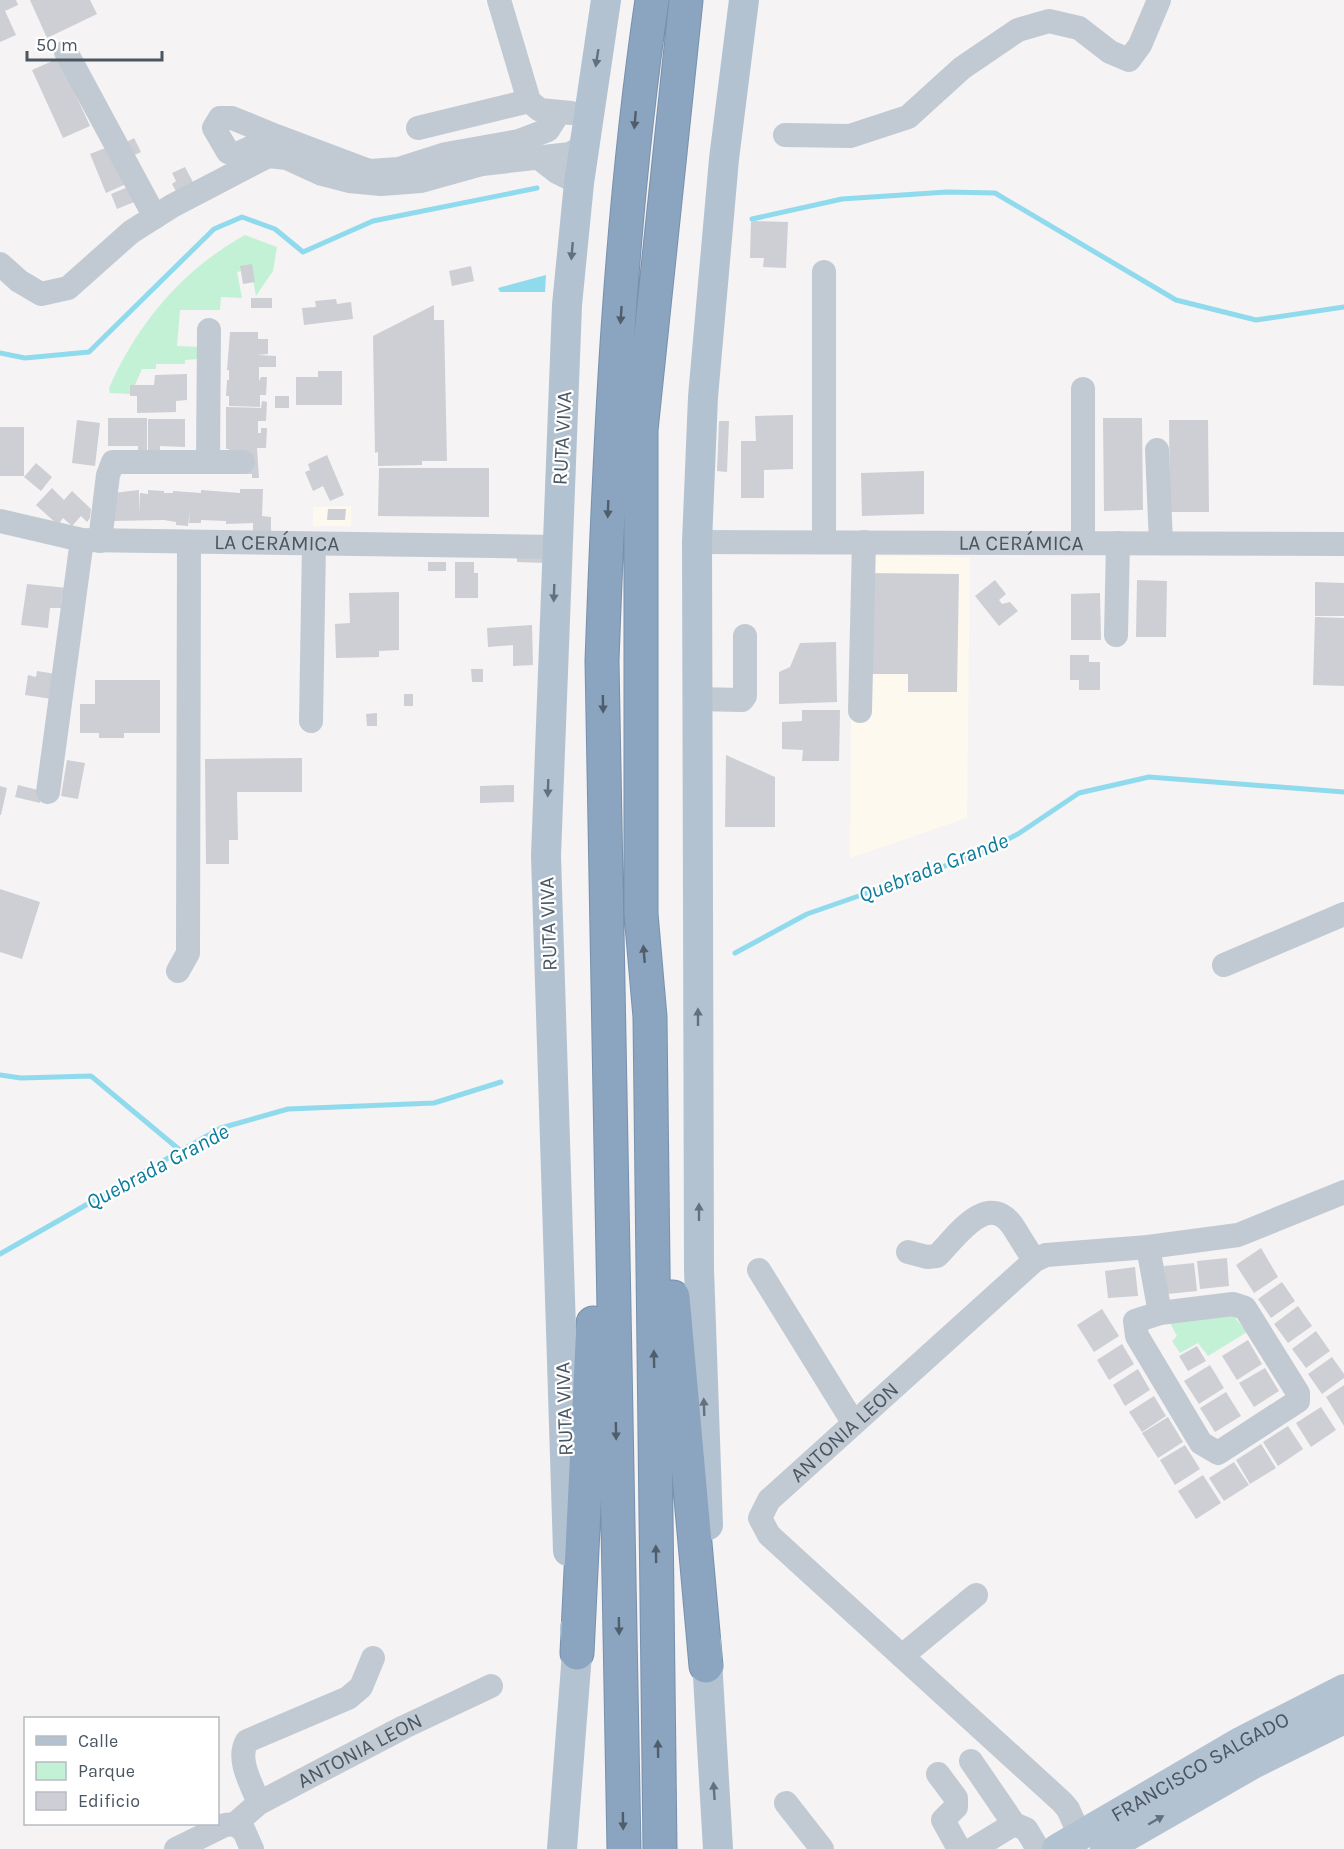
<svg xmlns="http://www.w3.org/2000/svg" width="1344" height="1849" font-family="Karla,sans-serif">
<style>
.commercial{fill:#fdf9ef}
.green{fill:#c3f1d5}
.water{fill:#90daee}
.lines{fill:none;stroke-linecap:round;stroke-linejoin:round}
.stream{stroke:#90daee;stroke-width:5}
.building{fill:#cdcfd5}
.highway-casing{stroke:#7690ad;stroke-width:35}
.minor{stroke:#c1cad2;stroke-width:24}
.major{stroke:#b3c2d1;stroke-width:30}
.highway{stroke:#8ba5c1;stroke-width:33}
.oneway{fill:#64717d}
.oneway2{fill:#505e6b}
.labels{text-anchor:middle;stroke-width:4.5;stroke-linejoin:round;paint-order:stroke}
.street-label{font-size:21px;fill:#4a5661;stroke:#fff}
.water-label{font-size:22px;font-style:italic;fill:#0c7c9b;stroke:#fff}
</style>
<rect width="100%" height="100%" fill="#f5f3f3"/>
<!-- commercial -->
<path class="commercial" d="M351 506V526H313V507Z
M852 555 970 557 967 818 850 858Z"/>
<!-- green -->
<path class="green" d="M245 235 277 247 273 271 256 296 251 269 237 272 242 298 221 297 220 310H180L177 346 198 347V359L185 360V364H156V369H142L131 394 110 393 109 388C138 323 182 270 245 235Z
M1231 1313 1247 1332 1208 1356 1198 1343 1180 1353 1172 1341 1177 1336 1170 1323Z"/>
<!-- water -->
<path class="water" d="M546 275 545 292H500L498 288Z"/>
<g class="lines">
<!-- stream -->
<path class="stream" d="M752 219 842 199 947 192 995 193 1176 300 1256 320 1344 307
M0 353 25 358 89 352 214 229 242 217 275 229 303 252 373 221 537 188
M735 953 807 914 979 854 1018 834 1079 793 1149 777 1344 792
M0 1075 21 1078 91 1076 181 1151
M0 1254 221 1128 288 1109 434 1103 501 1082"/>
</g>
<!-- building -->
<path class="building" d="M0 0H16L18 5 5 11 16 35 0 42Z
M30 0H90L97 14 47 38Z
M59 58 90 126 63 138 32 70Z
M134 138 141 152 128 158 121 145Z
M108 147 126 184 106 193 90 154Z
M185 167 195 186 178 195 172 184 176 181 172 173Z
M128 187 134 202 117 209 111 194Z
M751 221 788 222 786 268 763 267 764 258H750Z
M252 264 255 282 243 284 240 266Z
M471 266 474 281 452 286 449 271Z
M251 298H272V308H251Z
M336 299 337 304 351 302 353 319 304 325 302 308 316 307 315 301Z
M434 305V320H444L447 461H422V465L378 466V452L375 453 373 336Z
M230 332H258V339H268V354L257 355 276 356V367H259V381L261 377H267L266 395H260V407L229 406V396H226L227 380H229V370H227Z
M318 371H342V405H296V377H318Z
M187 374V400L176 401V412L137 413V396H130V385H154L155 375Z
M275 396H289V408H275Z
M262 401 267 402 266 421H258V433H261V428H267L266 448H257L259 478H252V474H244V457H229V449H226V407L261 408Z
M793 415V469L764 470V498H741V441H756L755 416Z
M108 418H147V451H138V446H108Z
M1103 418H1142L1143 510 1104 511Z
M148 419H185V447L160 446V452H148Z
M77 420 100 423 95 466 72 463Z
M1169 420H1208L1209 512H1170Z
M719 421H729L727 472 717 471Z
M0 427H24V476H0Z
M327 455 344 495 330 501 323 486 313 491 305 472 310 470 308 464Z
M36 463 52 477 41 491 24 477Z
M379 468H489V517L378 516Z
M924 471V514L862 516 861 473Z
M52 488 64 500 72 491 91 509 90 518 87 522 81 516 72 526 63 518 58 525 36 505Z
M240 489H263L262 516 271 517V531H253V523L226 524V521L201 520V523H189L190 510 188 526 176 525V522L164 520 113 521V493L139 490V514L140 493 148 494V490L164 491V493H173V491L201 493V490L240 493Z
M328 509H346L345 520H327Z
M517 547 546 548 545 563 517 562Z
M428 562H446V571H428Z
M455 562H474V573H478V598H455Z
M865 573 959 574 957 692H908V674H864Z
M995 580 1006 594 999 600 1002 604 1010 602 1018 611 999 626 975 596Z
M1137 580 1167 581 1166 637H1136Z
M1315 582 1344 583V616H1315Z
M27 584 68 588 67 597H62L61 608H50L48 628 21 625Z
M399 592V650L379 651V657L336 658 335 624 350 623 349 593Z
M1100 593 1101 640H1071V594Z
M1315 617 1344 618V686L1313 685Z
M532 625 533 665 513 666V645L488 647 487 628Z
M836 642 837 702 779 704V672L790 667 800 643Z
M1070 655H1089V662H1100V690H1079V680H1070Z
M471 669H483V682H472Z
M37 671 56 674 52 699 25 695 28 675 36 677Z
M95 680H160V733H124V738H99V733H80V704H95Z
M404 694H413V706H404Z
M802 710H840L839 761H802L803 750 782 749V722L802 721Z
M377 713V726H367L366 714Z
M726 755 775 777V827H725Z
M302 758V792H237L238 840H229V864H206L205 759Z
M67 760 85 763 78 799 61 796Z
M18 785 42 791 40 803 15 797Z
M514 785V802L480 803V786Z
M0 786 7 788 1 815H0Z
M0 889 40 902 22 959 0 952Z
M1261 1248 1278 1277 1254 1293 1236 1265Z
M1227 1258 1229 1286 1200 1289 1197 1261Z
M1194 1263 1197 1291 1167 1294 1164 1266Z
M1135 1267 1138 1296 1108 1298 1105 1271Z
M1282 1282 1295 1301 1271 1318 1258 1299Z
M1298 1306 1312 1326 1288 1343 1274 1324Z
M1102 1309 1119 1336 1094 1352 1077 1325Z
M1316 1331 1330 1351 1306 1368 1292 1349Z
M1248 1340 1262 1364 1237 1380 1222 1356Z
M1122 1344 1134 1364 1109 1380 1097 1360Z
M1197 1346 1206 1361 1188 1371 1179 1356Z
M1332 1357 1344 1374V1378L1322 1394 1308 1374Z
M1210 1365 1224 1388 1199 1404 1184 1381Z
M1265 1368 1279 1391 1254 1407 1239 1383Z
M1138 1369 1150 1390 1125 1406 1113 1385Z
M1344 1385V1426L1326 1397Z
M1226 1392 1241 1416 1215 1432 1200 1408Z
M1154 1396 1166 1416 1142 1432 1129 1412Z
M1321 1407 1336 1430 1311 1447 1296 1423Z
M1168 1417 1183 1442 1158 1458 1142 1433Z
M1288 1426 1303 1449 1278 1466 1263 1442Z
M1261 1444 1276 1468 1250 1484 1236 1460Z
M1185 1445 1200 1469 1175 1485 1160 1460Z
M1234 1462 1249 1485 1224 1501 1209 1478Z
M1203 1475 1221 1503 1196 1519 1178 1491Z"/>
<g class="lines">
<defs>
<path id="highway" d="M673 1297 706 1666
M577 1653 593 1323
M624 1849 602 661C610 440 620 218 652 0
M660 1849 650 1017 641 914V430L686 0"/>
</defs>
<!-- highway casing -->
<use href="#highway" class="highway-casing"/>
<!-- minor -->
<g class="minor">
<path d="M499 0 529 101 540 110 571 113"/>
<path d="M66 52 155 217"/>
<path d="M418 128 529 101"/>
<path d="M785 135 850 136 908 117 962 68 1018 30 1049 21 1079 28 1110 52 1129 60 1140 45 1159 0"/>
<path d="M276 136 232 118H220L214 128 228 152 235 155 276 136 369 171 399 169 446 154 519 141 548 130 558 114"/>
<path d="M539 158 557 172 579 183"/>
<path d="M0 264 19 281 41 294 68 288 131 232 172 206 268 156 287 158 322 174 349 181 381 184 421 181 482 164 570 154 584 146"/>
<path d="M824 272V542"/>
<path d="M1157 450 1161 543"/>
<path d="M208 462 209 330"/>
<path id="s1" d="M0 521 82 540 556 547"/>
<path d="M100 541 108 475 113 462H243"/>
<path id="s2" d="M697 542 1344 544"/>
<path d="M1083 543V389"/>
<path d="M1116 635 1118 543"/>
<path d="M697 699 742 700 745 696V636"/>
<path d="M860 711 864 542"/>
<path d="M311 721 314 544"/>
<path d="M48 792 82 540"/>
<path d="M1224 965 1344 914"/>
<path d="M178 971 188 953 189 542"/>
<path d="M1148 1247 1160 1313"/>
<path d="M908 1252 927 1257 937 1256C954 1240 986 1190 1012 1225 1020 1237 1026 1249 1035 1260"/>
<path d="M759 1270 853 1422"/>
<path d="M1233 1304 1245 1308 1298 1393V1401L1218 1453 1201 1443 1137 1336 1135 1321 1160 1313Z"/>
<path d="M902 1656 976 1595"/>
<path d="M971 1761 1014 1824"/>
<path d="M938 1774 956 1798V1807L943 1820 959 1849"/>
<path d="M259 1803C252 1785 236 1759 247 1741L348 1698 361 1687 373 1658"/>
<path d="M786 1803 822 1849"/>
<path d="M235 1824 244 1831 252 1849"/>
<path id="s3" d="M1080 1836 1068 1809 1062 1802 769 1535 760 1518 769 1500 1035 1260 1046 1255 1148 1247 1238 1235 1344 1192"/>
<path id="s4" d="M176 1849 225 1825 235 1824 259 1803 404 1727 491 1686"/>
<path d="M973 1849 1014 1824 1026 1829 1038 1849"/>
</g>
<!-- major -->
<g class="major">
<path d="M708 1525 699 1269 697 542 703 397 724 159 744 0"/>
<path d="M568 1551 546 856 567 305 579 183 606 0"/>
<path d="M706 1642 718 1849"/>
<path d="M562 1849 577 1653 575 1628"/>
<path id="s5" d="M1057 1849 1242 1741 1344 1689"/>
<path d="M1105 1849 1253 1764 1344 1719"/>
</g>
<!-- highway -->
<use href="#highway" class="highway"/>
</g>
<!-- one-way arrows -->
<defs><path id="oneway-solid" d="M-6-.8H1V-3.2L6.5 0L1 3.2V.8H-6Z" transform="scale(1.5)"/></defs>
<g class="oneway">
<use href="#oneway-solid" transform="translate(597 58) rotate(99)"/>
<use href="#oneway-solid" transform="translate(572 251) rotate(95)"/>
<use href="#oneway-solid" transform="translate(554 593) rotate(92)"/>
<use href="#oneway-solid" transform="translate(548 788) rotate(92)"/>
<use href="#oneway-solid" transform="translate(698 1017) rotate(-90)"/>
<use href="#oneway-solid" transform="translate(699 1212) rotate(-90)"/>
<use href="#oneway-solid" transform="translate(704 1407) rotate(-92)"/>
<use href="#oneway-solid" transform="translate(714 1791) rotate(-94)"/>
<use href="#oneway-solid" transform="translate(1156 1820) rotate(-30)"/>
</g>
<g class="oneway2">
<use href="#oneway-solid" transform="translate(635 120) rotate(95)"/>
<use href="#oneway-solid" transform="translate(621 315) rotate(94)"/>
<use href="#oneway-solid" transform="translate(608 509) rotate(92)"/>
<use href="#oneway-solid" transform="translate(603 704) rotate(89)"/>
<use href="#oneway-solid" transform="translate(644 954) rotate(-95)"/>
<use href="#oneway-solid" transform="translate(654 1359) rotate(-91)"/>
<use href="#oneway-solid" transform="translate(616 1431) rotate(89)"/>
<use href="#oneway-solid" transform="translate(656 1554) rotate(-91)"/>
<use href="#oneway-solid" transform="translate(619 1626) rotate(89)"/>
<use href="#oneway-solid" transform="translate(658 1749) rotate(-91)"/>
<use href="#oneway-solid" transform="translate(623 1821) rotate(89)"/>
</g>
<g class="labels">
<!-- street labels -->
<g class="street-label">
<text transform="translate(562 438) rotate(-87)" y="7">RUTA VIVA</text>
<text dy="7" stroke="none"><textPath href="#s2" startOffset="324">LA CERÁMICA</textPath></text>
<text dy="7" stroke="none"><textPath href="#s1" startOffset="279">LA CERÁMICA</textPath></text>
<text transform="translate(548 924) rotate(-92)" y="7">RUTA VIVA</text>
<text transform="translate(564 1409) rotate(-92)" y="7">RUTA VIVA</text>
<text dy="7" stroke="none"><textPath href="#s3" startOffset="576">ANTONIA LEON</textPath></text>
<text dy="7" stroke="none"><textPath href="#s4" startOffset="210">ANTONIA LEON</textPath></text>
<text dy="7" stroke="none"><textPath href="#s5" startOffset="165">FRANCISCO SALGADO</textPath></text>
</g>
<!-- water labels -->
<g class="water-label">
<text transform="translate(933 867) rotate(-21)" y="8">Quebrada Grande</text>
<text transform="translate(157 1166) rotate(-28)" y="8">Quebrada Grande</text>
</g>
</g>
<!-- legend -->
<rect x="24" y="1717" width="195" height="108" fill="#ffffff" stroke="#b7bbc0" stroke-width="1.5"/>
<rect x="36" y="1736" width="30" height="9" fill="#b3c2d1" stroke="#b7bbc0" stroke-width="1.5"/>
<text x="78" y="1747" font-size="18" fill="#4a5661">Calle</text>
<rect x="36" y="1762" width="30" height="18" fill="#c3f1d5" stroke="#b7bbc0" stroke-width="1.5"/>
<text x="78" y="1777" font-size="18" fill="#4a5661">Parque</text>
<rect x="36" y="1792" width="30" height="18" fill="#cdcfd5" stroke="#b7bbc0" stroke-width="1.5"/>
<text x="78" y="1807" font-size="18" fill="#4a5661">Edificio</text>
<!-- scale -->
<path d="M27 51v9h135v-9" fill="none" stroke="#4a5661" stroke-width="3"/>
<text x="36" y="51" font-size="18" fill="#4a5661" stroke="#ffffff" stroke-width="4.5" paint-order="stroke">50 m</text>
</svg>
